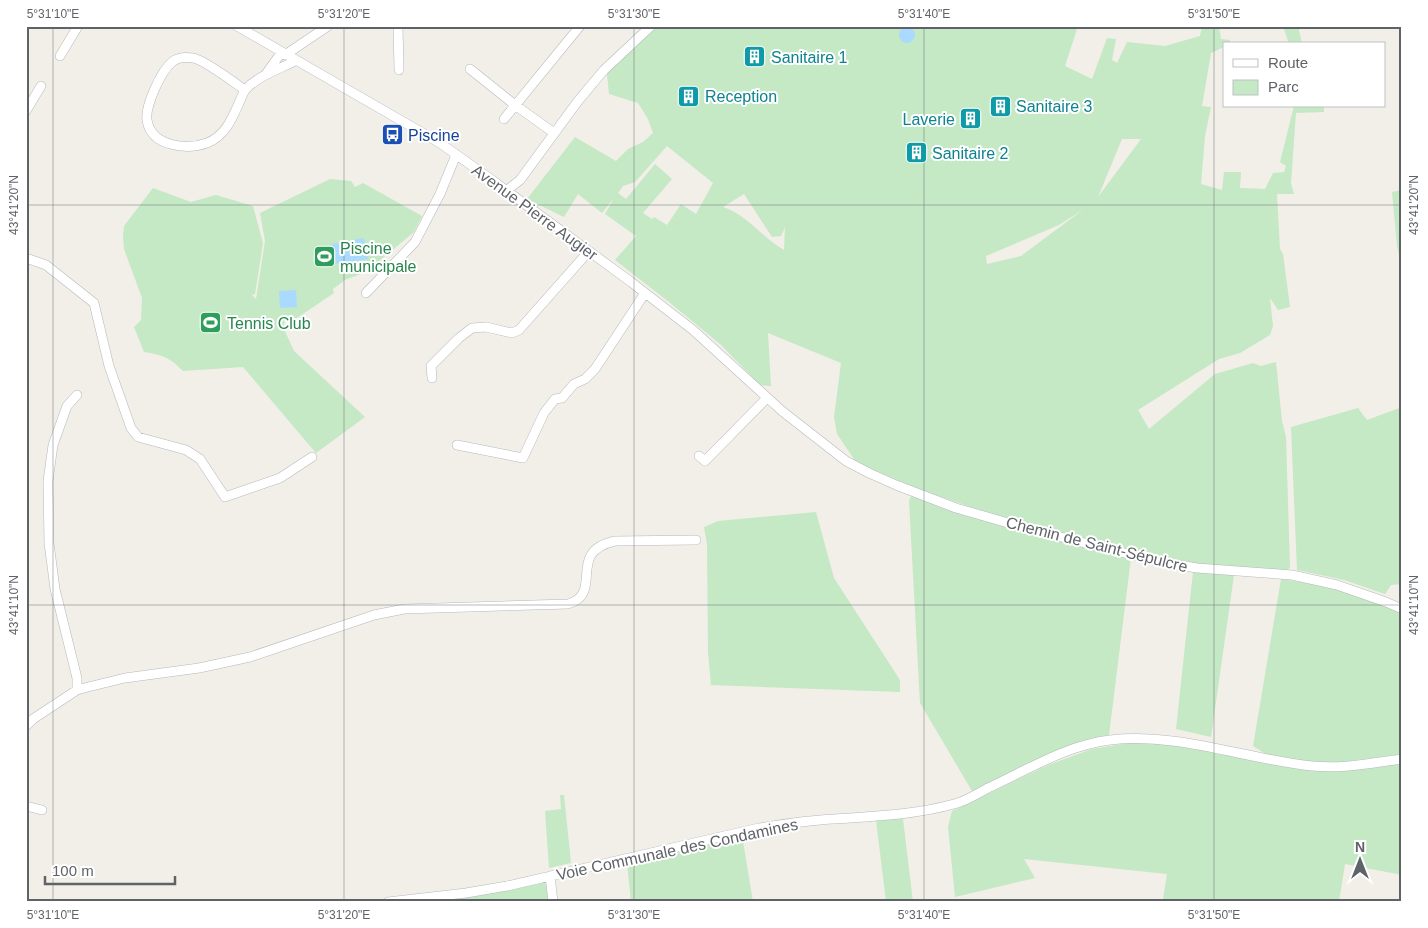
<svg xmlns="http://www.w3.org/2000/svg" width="1428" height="928" font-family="Arial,sans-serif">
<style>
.green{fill:#c5e8c5;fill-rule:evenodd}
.water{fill:#aadaff}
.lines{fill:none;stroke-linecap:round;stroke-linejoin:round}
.street-casing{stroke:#b5b8bc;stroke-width:10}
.street{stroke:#fff;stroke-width:9}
.ticks{fill:none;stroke:#5f6368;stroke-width:1;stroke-opacity:0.45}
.labels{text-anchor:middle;stroke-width:4;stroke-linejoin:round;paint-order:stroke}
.culture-label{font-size:16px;fill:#0d838f;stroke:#fff;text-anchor:start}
.transit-label{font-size:16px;fill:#164399;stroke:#fff;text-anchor:start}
.street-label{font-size:16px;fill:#5f6368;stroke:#fff}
.leisure-label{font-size:16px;fill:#27864d;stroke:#fff;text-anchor:start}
.neatline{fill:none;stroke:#5f6368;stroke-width:2}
.ticks-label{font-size:12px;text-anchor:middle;fill:#5f6368}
</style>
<rect width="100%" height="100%" fill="#f1efe8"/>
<!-- green -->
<path class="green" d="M643 26H1078L1065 66 1092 79 1107 38 1116 39 1112 60 1117 63 1127 42 1165 46 1200 36 1202 26H1219L1221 39 1230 40V44H1224V47L1211 53 1202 106 1211 107 1205 136 1201 184 1222 190 1224 172H1241L1240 188 1265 189 1273 173 1284 172 1286 166 1280 162 1294 106H1324V112L1296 113 1291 183 1294 194H1277L1280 249 1283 254 1290 307 1278 310 1270 298 1273 326 1270 335 1240 353 1219 359 1138 410 1149 429 1215 374 1253 363 1261 366 1276 362 1282 421 1286 437 1290 568 1285 571 1195 564 1153 556 1006 519 915 488 856 462 837 434 834 417 841 363 768 333 771 386 760 385 721 345 669 302 615 260 636 236 605 214 614 198 602 213 578 194 564 217 527 199 575 137 616 161 628 149 643 142 653 133 648 119 638 103 609 94 607 74 626 54 633 50 631 38ZM1122 139H1141L1098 197ZM667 146 713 183 696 214 681 204 667 225 654 217 652 219 643 213 672 179 655 164 626 199 618 193 623 186 635 182ZM744 194 772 237 781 236 785 227 784 250C762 238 748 215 723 207ZM1084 209 1021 256 987 264 986 256 1059 225Z
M1283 26H1298L1302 44H1289Z
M330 179 351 181 355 187 363 183 422 216 414 232 366 272 345 280 333 289 334 293 291 322 286 317 283 327 294 351 365 417 316 453 243 367 183 371C169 357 163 355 144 352L134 327 141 320 142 298 124 249 123 236 124 226 153 188 191 202 216 195 253 206 263 243 255 294 252 295 256 299 265 241 260 213Z
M1402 190V268L1397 246 1392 192Z
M1402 407V584L1391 585 1385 594 1344 580 1297 570 1291 427 1358 408 1367 420Z
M911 496 978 519 1131 558 1109 735 1081 742 972 791 920 703 909 501Z
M816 512 834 578 900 680V692L711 685 708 652 707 544 704 527 718 521Z
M1193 572 1234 575 1211 737 1176 729Z
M1281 579C1325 585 1362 594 1402 614V754L1343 762 1320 763 1267 755 1253 746Z
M1135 742 1172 744 1316 771 1355 770 1402 763V875L1345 864 1339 902H1176L1163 899 1167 874 1024 859 1035 878 955 897 948 827 952 811 1048 765 1092 749Z
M560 795H564L571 863 549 868 545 811 561 809Z
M903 819 913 902H886L876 820Z
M742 835 753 902H631L627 863Z
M543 881 547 886 549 902H430L469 897Z"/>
<!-- water -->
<path class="water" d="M899 35a8 8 0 1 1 16 0a8 8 0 1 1-16 0Z
M364 238 368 259 335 264 332 244Z
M296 290 297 307 280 308 279 291Z"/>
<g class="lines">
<defs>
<path id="street" d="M237 26 440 143 492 180 631 282 693 330 782 411 846 461 869 473 896 485 956 508 1029 529 1156 561 1197 568 1292 575 1337 585 1386 602 1402 609
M398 26 399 70
M285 55 328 26
M60 56 78 26
M470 69 515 105 554 133
M266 74 281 53
M245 90C235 83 203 59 193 58 186 57 178 57 172 62 161 71 145 106 147 120 151 147 187 150 207 143 225 136 232 119 239 103 241 99 243 92 246 89 258 76 279 69 295 61
M26 111 41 86
M504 119 580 26
M506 191 520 180 578 101 604 70 651 26
M26 258 46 265 94 303 109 366 131 428 138 437 186 450 200 459 225 497 280 478 312 457
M366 293 415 242 440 194 456 155
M432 378 431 366 459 338 472 328 486 327 512 333 519 330 589 251
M457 445 523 458 544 413 555 399 562 398 574 384 585 379 595 369 645 293
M699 456 705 461 767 398
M77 690V678L55 589 49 543 48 481 53 445 67 406 77 395
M26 726 33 719 77 690 88 687 125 678 199 668 250 657 374 615 404 609 568 604C605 593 565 552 615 541L696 540
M26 806 42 810
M550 876 553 902
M388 902 466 893 507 886 759 828C784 824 809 820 834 819 875 816 914 815 954 804 966 801 977 794 988 788 1027 770 1067 745 1110 740 1179 732 1244 759 1312 766 1342 769 1372 763 1402 759"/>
</defs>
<!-- street casing -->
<use href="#street" class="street-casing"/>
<!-- street -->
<use href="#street" class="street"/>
</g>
<!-- ticks -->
<path class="ticks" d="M53 26V902M344 26V902M634 26V902M924 26V902M1214 26V902M26 205H1402M26 605H1402"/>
<!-- icons -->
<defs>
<symbol id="building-square" viewBox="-11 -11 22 22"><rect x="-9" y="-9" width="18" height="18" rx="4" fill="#0f9aa8" stroke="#fff"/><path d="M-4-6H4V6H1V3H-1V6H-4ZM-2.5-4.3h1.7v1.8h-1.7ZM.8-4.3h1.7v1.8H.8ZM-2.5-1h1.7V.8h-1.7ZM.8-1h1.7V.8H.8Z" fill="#fff"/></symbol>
<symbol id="bus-square" viewBox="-11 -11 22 22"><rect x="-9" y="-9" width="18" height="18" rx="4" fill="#1a4fb4" stroke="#fff"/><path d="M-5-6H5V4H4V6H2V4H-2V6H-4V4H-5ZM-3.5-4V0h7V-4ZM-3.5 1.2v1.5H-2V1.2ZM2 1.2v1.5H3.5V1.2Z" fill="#fff"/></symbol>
<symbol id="stadium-square" viewBox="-11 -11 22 22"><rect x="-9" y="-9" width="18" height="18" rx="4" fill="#2e9e5b" stroke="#fff"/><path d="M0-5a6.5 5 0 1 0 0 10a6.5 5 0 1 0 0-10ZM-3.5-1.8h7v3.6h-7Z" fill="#fff"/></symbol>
</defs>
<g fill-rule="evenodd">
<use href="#building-square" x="742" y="44" width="25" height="25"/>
<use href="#building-square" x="676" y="84" width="25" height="25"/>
<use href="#building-square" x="988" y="94" width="25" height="25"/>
<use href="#building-square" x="958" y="106" width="25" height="25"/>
<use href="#bus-square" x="380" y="122" width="25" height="25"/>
<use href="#building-square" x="904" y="140" width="25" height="25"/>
<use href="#stadium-square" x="312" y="244" width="25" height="25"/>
<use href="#stadium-square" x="198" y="310" width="25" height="25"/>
</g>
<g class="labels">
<!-- culture labels -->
<g class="culture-label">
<text x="771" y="63">Sanitaire 1</text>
<text x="705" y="102">Reception</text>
<text x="1016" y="112">Sanitaire 3</text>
<text x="955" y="125" text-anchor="end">Laverie</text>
<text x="932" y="159">Sanitaire 2</text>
</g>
<!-- transit labels -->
<g class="transit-label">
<text x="408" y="141">Piscine</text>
</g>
<!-- street labels -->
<g class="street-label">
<text transform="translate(535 212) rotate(36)" y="6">Avenue Pierre Augier</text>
<text transform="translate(1097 544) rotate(14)" y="6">Chemin de Saint-Sépulcre</text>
<text transform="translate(677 849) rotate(-12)" y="6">Voie Communale des Condamines</text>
</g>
<!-- leisure labels -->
<g class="leisure-label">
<text x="340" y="254">Piscine<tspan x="340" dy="18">municipale</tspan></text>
<text x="227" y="329">Tennis Club</text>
</g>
</g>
<!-- border -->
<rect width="1428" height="928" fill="none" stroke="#ffffff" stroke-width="55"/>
<!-- legend -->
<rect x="1223" y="42" width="162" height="65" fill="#ffffff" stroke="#bfc1c3"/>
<rect x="1233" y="59" width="25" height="8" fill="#ffffff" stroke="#bfc1c3"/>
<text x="1268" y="68" font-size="15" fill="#5f6368">Route</text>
<rect x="1233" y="80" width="25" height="15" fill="#c5e8c5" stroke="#bfc1c3"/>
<text x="1268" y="92" font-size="15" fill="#5f6368">Parc</text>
<!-- north arrow -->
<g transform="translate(1360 860)" stroke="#ffffff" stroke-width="4" paint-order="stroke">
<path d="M0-4L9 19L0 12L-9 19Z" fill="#5f6368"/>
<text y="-8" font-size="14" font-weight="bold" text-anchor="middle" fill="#5f6368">N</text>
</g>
<!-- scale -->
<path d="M45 876v8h130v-8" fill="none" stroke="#5f6368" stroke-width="2.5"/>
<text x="52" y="876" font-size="15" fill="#5f6368" stroke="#ffffff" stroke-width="4" paint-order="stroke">100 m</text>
<rect x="28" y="28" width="1372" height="872" class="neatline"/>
<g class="ticks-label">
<text x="53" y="18">5°31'10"E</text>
<text x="344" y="18">5°31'20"E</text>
<text x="634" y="18">5°31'30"E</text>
<text x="924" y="18">5°31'40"E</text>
<text x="1214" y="18">5°31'50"E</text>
<text transform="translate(14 205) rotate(-90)" y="4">43°41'20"N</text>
<text transform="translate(1414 205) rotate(-90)" y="4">43°41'20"N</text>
<text transform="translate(14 605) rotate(-90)" y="4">43°41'10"N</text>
<text transform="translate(1414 605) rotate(-90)" y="4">43°41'10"N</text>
<text x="53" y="919">5°31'10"E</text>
<text x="344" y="919">5°31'20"E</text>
<text x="634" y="919">5°31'30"E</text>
<text x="924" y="919">5°31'40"E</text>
<text x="1214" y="919">5°31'50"E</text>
</g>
</svg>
